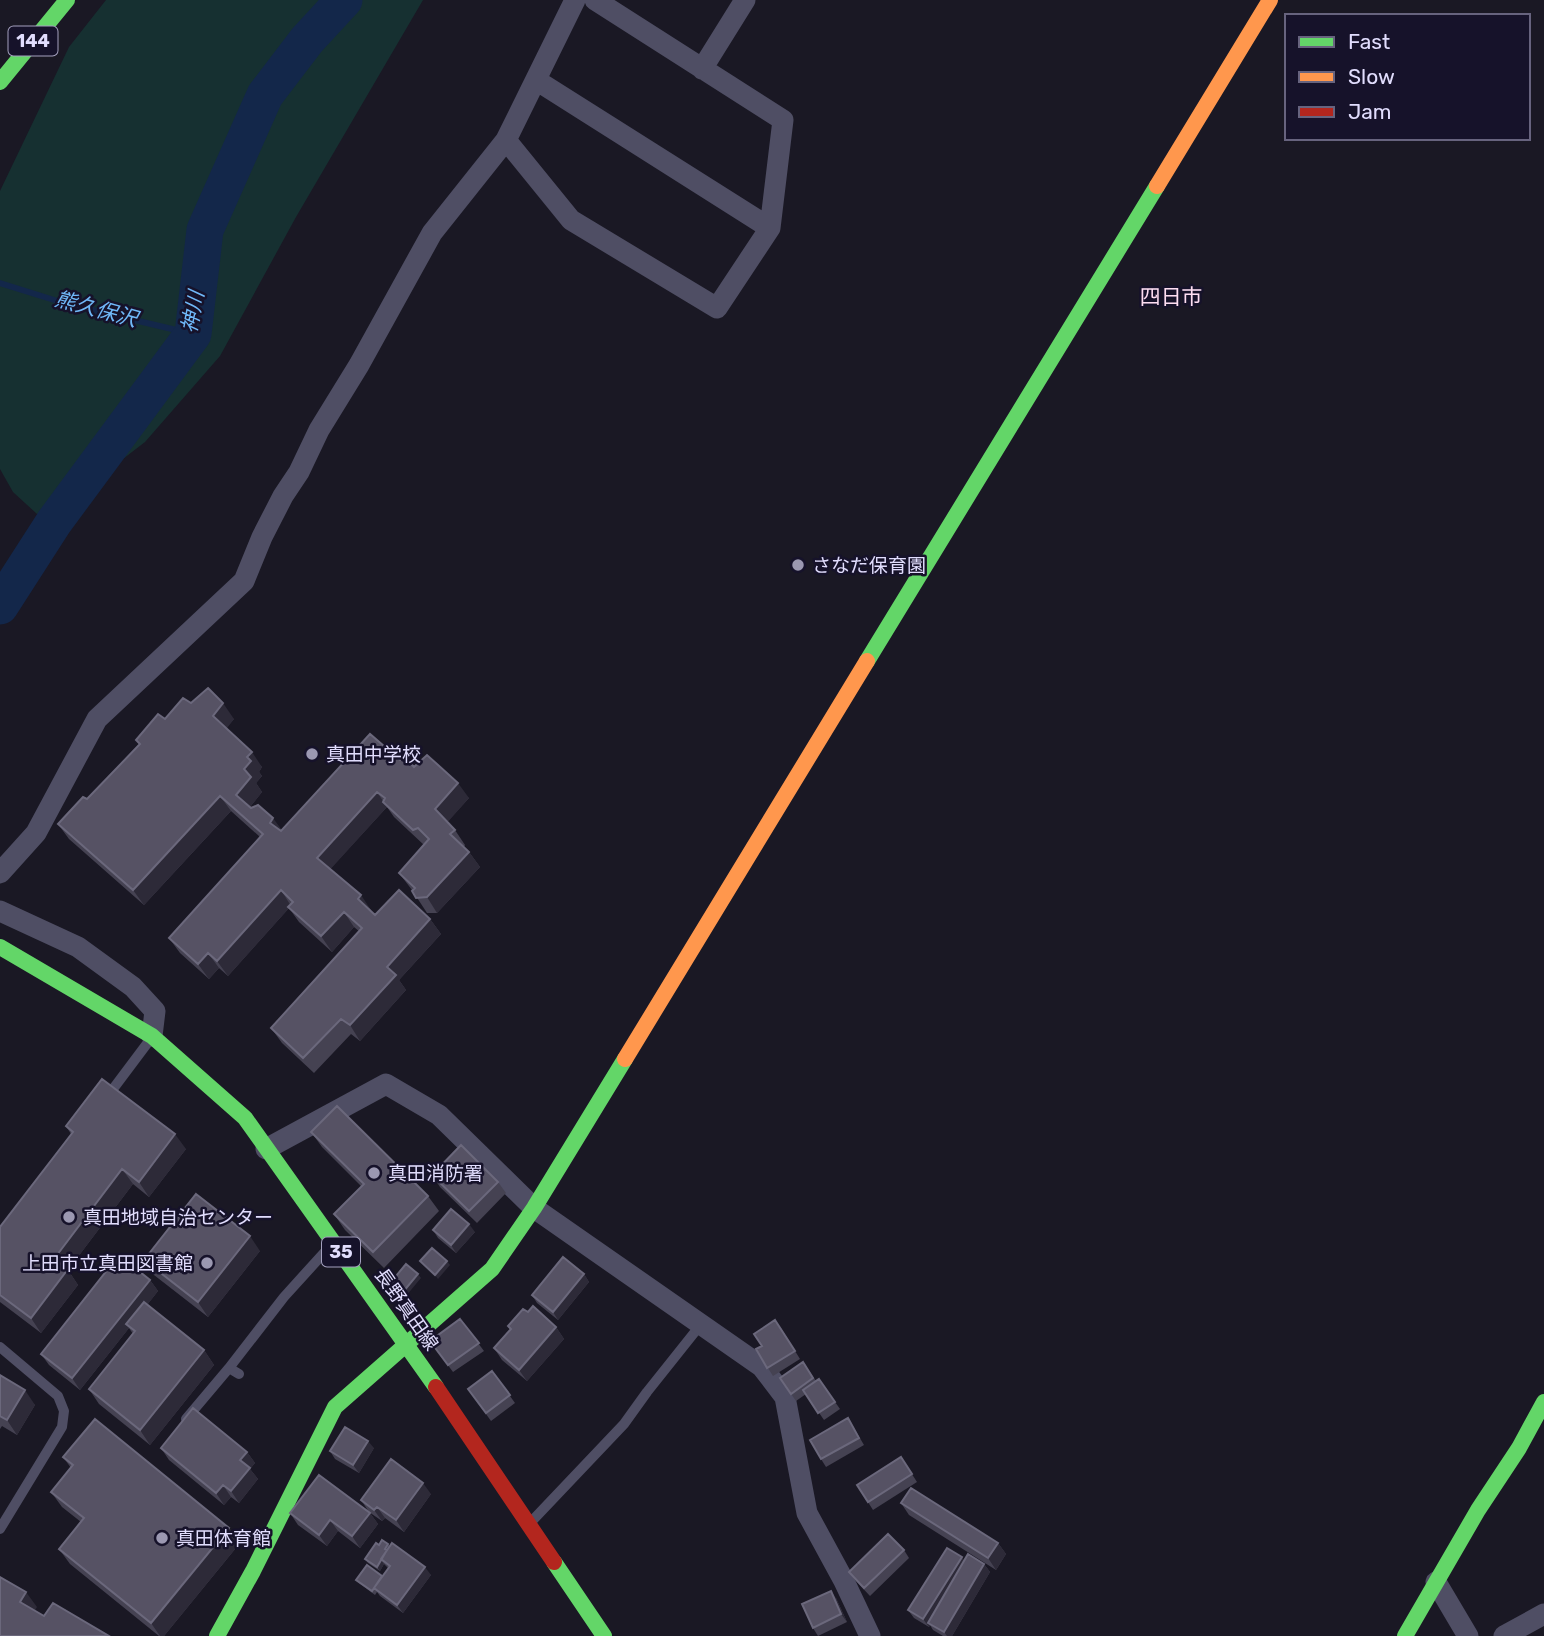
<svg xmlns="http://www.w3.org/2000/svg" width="1544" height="1636" font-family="Rubik,'Noto Sans JP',sans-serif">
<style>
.green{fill:#163031}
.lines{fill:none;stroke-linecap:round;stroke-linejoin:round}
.stream{stroke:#13274a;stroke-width:6}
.river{stroke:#13274a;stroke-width:37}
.lane{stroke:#4f4e64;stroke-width:10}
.street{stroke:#4f4e64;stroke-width:21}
.fast{stroke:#63d668;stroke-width:16}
.slow{stroke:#ff974d;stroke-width:16}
.jam{stroke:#b3261e;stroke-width:16}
.wall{fill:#454252}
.shaded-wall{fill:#2d2a38}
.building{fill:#565264;stroke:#6b687c;stroke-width:2}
.poi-dot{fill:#9b98b1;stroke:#16122a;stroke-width:2.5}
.labels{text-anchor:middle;stroke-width:5;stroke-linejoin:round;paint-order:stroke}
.shield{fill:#16122a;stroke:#a4a0be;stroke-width:2}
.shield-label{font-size:18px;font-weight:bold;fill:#e1ddfd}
.poi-label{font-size:19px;fill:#e1ddfd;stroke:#16122a;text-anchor:start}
.street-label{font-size:19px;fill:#e1ddfd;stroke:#16122a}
.neighbourhood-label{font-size:21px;fill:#fedef2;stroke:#16122a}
.water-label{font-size:21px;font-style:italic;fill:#70b8f8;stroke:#16122a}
</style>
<rect width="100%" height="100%" fill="#1a1824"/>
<!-- green -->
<path class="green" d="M106 0H423L296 217 220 356 145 442 63 505 37 514 13 492 0 469V191L69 47Z"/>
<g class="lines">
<!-- stream -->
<path class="stream" d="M0 283 67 304 193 334"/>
<!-- river -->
<path class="river" d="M0 606 54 522 193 334 205 230 265 95 307 40 344 0"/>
<!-- lane -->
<path class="lane" d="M107 1097 152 1037
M0 1347 58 1396 64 1411 62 1427 0 1529
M239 1374 229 1368 284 1297 332 1244
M186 1419 229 1368
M531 1522 624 1424 647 1392 702 1323"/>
<!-- street -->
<path class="street" d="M702 69 745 0
M536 80 770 228
M506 140 571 220 717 308 770 228 783 120 595 0
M0 873 36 833 97 719 244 581 262 537 283 496 299 472 319 430 359 365 432 233 506 140 575 0
M0 911 78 947 133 987 155 1011 152 1036
M266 1149 386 1084 439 1115 534 1208 762 1367 785 1397 807 1513 844 1581 870 1636
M1436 1582 1468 1636
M1504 1636 1544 1614"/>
<!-- fast -->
<path class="fast" d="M0 82 67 0
M867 661 1157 186
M0 947 152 1036 245 1118 436 1387
M554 1562 604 1636
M217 1636 253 1571 335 1407 492 1269 534 1208 625 1059
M1405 1636 1478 1510 1519 1448 1544 1402"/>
<!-- slow -->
<path class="slow" d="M1157 186 1270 0
M625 1059 867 661"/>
<!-- jam -->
<path class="jam" d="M436 1387 554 1562"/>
</g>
<!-- wall -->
<path class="wall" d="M191 703 234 719 226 728 262 767 259 772 262 776 256 783 262 792 250 807 282 830 400 760 469 798 447 822 455 830 465 845 464 847 469 852 480 867 437 913H427L412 890 399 873 424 845 394 817 387 807 330 869 371 910V911L375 915 430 919 441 934 399 980 406 990 360 1041 351 1034 314 1073 282 1043 271 1028 360 932 354 927 332 952 299 922 289 908 228 976 219 968 209 979 180 953 169 938 260 837 231 811 144 905 69 839 58 824 87 799 139 744 136 740 165 719Z
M66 1126 186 1149 149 1197 133 1184 68 1270 78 1285 41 1333 0 1302V1227L71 1134Z
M311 1132 428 1196 439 1211 384 1268 345 1230 334 1214 362 1187 322 1147Z
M432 1175 498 1182 506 1193 477 1223 440 1187Z
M433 1230 475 1232 456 1253 438 1238Z
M260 1251 208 1317 154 1275 144 1260Z
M584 1274 589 1282 558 1320 537 1303 532 1295Z
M150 1280 158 1291 147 1305 204 1350 214 1365 150 1445 99 1404 89 1389 133 1334 129 1328 80 1390 49 1365 41 1354Z
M528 1312 556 1327 564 1339 527 1381 502 1360 494 1348 510 1330 508 1326Z
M460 1319 484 1351 453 1372 430 1341Z
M781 1328 800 1359 773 1376 756 1349 762 1346Z
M803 1362 816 1381 819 1379 840 1409 824 1420 806 1394 796 1401 780 1378Z
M492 1371 515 1403 491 1421 468 1389Z
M0 1375 35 1405 17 1435 2 1426 0 1429Z
M848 1418 864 1445 826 1467 821 1459Z
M161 1448 247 1452 255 1463 250 1469 258 1479 239 1503 231 1497 224 1505 169 1460Z
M374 1448 359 1473 335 1459 330 1451Z
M63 1457 229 1528 240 1543 164 1636H159L70 1564 59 1549 81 1522 62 1507 51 1492 71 1468Z
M901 1457 917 1482 873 1510 857 1485Z
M431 1494 404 1532 385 1518 382 1521 369 1512 361 1500Z
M901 1503 998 1543 1006 1554 996 1570 909 1515Z
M290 1513H370L378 1524 360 1548 338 1531 327 1546 298 1525Z
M388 1544 390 1547 431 1575 403 1613 380 1596 377 1592 375 1595 359 1583 356 1580 383 1577 388 1568 384 1564 380 1571 368 1563 365 1559 379 1545Z
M904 1550 909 1558 870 1596 854 1579 849 1572Z
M964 1560 984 1564 990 1572 952 1636H943L933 1630 930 1625 929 1627 914 1618 908 1610Z
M836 1598 847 1622 818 1636 813 1628Z"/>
<!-- shaded-wall -->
<path class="shaded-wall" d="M223 703 234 719 224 732 213 716Z
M252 752 262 767 259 772 262 776 256 783 262 792 247 811 236 795 247 757Z
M458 783 469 798 446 824 435 809Z
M377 792 387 807 327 873 317 858Z
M220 796 231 811 144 905 133 890Z
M273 818 284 833 270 823Z
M469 852 480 867 437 913 427 897Z
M281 890 291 906 228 976 217 961Z
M361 895 371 910 369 914 358 899Z
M344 912 354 927 332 952 321 936Z
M430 919 441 934 399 980 406 990 360 1041 350 1025 387 967Z
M208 953 219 968 209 979 198 964Z
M175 1134 186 1149 149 1197 139 1182Z
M122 1169 133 1184 68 1270 78 1285 41 1333 31 1318 54 1259Z
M469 1224 475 1232 456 1253 451 1245Z
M250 1236 260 1251 208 1317 198 1302Z
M447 1261 450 1265 438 1279 435 1275Z
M418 1274 421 1278 406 1296 403 1292Z
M584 1274 589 1282 558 1320 553 1312Z
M150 1280 158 1291 130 1327 126 1324 129 1328 80 1390 72 1378Z
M556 1327 564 1339 527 1381 519 1370Z
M204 1350 214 1365 150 1445 140 1430Z
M25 1390 35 1405 17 1435 7 1420Z
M368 1441 374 1448 359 1473 353 1465Z
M247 1452 255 1463 250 1469 258 1479 239 1503 231 1491 240 1460Z
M423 1483 431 1494 404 1532 396 1520Z
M223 1485 231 1497 224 1505 216 1493Z
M377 1507 385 1518 382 1521 374 1510Z
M370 1513 378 1524 360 1548 352 1536Z
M330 1520 338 1531 327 1546 319 1535Z
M229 1528 240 1543 164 1636H160L151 1623Z
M998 1543 1006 1554 996 1570 988 1558Z
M962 1557 967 1564 928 1623 930 1625 929 1627 923 1619Z
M381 1560 384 1564 380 1571 377 1567Z
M984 1564 990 1572 952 1636H947L944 1632Z
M425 1567 431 1575 403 1613 397 1605Z
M831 1591 836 1598 847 1622 841 1614Z
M26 1592 37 1607 31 1617 20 1602Z"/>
<!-- building -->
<path class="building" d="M208 688 223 703 213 716 252 752 247 757 251 761 244 769 251 777 236 795 251 808 258 805 273 818 270 823 281 831 370 734 400 760 404 756 414 767 427 755 458 783 435 809 455 830 450 834 469 852 427 897 416 898 412 891 415 888 399 873 429 839 418 828 413 830 383 802 385 798 377 792 317 858 361 895 358 899 375 915 399 890 430 919 387 967 396 975 350 1025 341 1019 303 1058 271 1028 362 928 344 912 321 936 288 907 293 902 281 890 217 961 208 953 198 964 169 938 263 834 220 796 133 890 58 824 83 797 87 799 140 744 136 740 158 714 165 719 183 698 191 703Z
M102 1079 175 1134 139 1182 122 1169 54 1259 68 1269 31 1318 0 1295V1227L73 1132 66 1126Z
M337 1106 428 1196 373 1252 334 1214 364 1184 311 1132Z
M461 1145 498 1182 469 1211 432 1175Z
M196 1194 250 1236 198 1302 144 1260Z
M451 1209 469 1224 451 1245 433 1230Z
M432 1248 447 1261 435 1275 420 1261Z
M119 1255 150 1280 72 1378 41 1354Z
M563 1257 584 1274 553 1312 532 1295Z
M406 1264 418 1274 403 1292 391 1282Z
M144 1302 204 1350 140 1430 89 1389 135 1331 126 1324Z
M533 1306 556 1327 519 1370 494 1348 511 1329 508 1326 523 1309 528 1312Z
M460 1319 479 1343 448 1365 430 1341Z
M775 1320 795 1351 767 1368 756 1349 762 1346 754 1334Z
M803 1362 813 1378 791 1394 780 1378Z
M492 1371 510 1395 486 1413 468 1389Z
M0 1375 25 1390 7 1420 0 1416Z
M819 1379 835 1402 818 1413 803 1390Z
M193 1408 247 1452 240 1460 250 1468 231 1491 223 1485 216 1493 161 1448Z
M848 1418 859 1438 821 1459 810 1440Z
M95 1419 229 1528 151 1623 59 1549 84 1518 51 1492 73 1465 63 1457Z
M345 1427 368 1441 353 1465 330 1451Z
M901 1457 912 1474 868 1502 857 1485Z
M391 1459 423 1483 396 1520 377 1507 374 1510 361 1500Z
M319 1475 370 1513 352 1536 330 1520 319 1535 290 1513Z
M911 1488 998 1543 988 1558 901 1503Z
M888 1534 904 1550 864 1588 849 1572Z
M382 1540 388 1544 385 1549 387 1550 377 1567 365 1559 376 1543 379 1545Z
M392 1543 425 1567 397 1605 374 1588 390 1566 381 1559Z
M947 1548 962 1557 923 1619 908 1610Z
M968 1554 984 1564 944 1632 928 1623Z
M367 1565 382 1576 372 1591 356 1580Z
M0 1577 26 1592 20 1602 44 1616 53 1603 109 1636H0Z
M831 1591 841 1614 813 1628 802 1604Z"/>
<!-- markers -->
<g class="poi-dot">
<circle cx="798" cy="565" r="7"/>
<circle cx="312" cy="754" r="7"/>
<circle cx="374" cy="1173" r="7"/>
<circle cx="69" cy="1217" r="7"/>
<circle cx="207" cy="1263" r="7"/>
<circle cx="162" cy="1538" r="7"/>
</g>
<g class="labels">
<!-- shield labels -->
<g class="shield">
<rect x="8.5" y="26.5" width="49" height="29" rx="5"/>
<rect x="322" y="1237.5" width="38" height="29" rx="5"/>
</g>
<g class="shield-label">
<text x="33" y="47">144</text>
<text x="341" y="1258">35</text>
</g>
<!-- poi labels -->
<g class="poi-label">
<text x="812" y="572">さなだ保育園</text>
<text x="326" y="761">真田中学校</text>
<text x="388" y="1180">真田消防署</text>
<text x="83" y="1224">真田地域自治センター</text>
<text x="193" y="1270" text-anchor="end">上田市立真田図書館</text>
<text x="176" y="1545">真田体育館</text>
</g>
<!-- street labels -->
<g class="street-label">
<text transform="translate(407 1309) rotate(55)" y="7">長野真田線</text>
</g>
<!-- neighbourhood labels -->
<g class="neighbourhood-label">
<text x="1171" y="304">四日市</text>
</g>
<!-- water labels -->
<g class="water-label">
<text transform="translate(96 309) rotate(15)" y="7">熊久保沢</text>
<text transform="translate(193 312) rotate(-79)" y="7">神川</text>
</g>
</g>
<!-- legend -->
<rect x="1285" y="14" width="245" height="126" fill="#16122a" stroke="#67637e" stroke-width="2"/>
<rect x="1299" y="37" width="35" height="10" fill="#63d668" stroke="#67637e" stroke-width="2"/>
<text x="1348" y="49" font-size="21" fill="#e1ddfd">Fast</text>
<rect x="1299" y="72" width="35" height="10" fill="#ff974d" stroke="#67637e" stroke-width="2"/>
<text x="1348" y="84" font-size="21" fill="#e1ddfd">Slow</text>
<rect x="1299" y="107" width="35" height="10" fill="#b3261e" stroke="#67637e" stroke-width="2"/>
<text x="1348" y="119" font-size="21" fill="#e1ddfd">Jam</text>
</svg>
